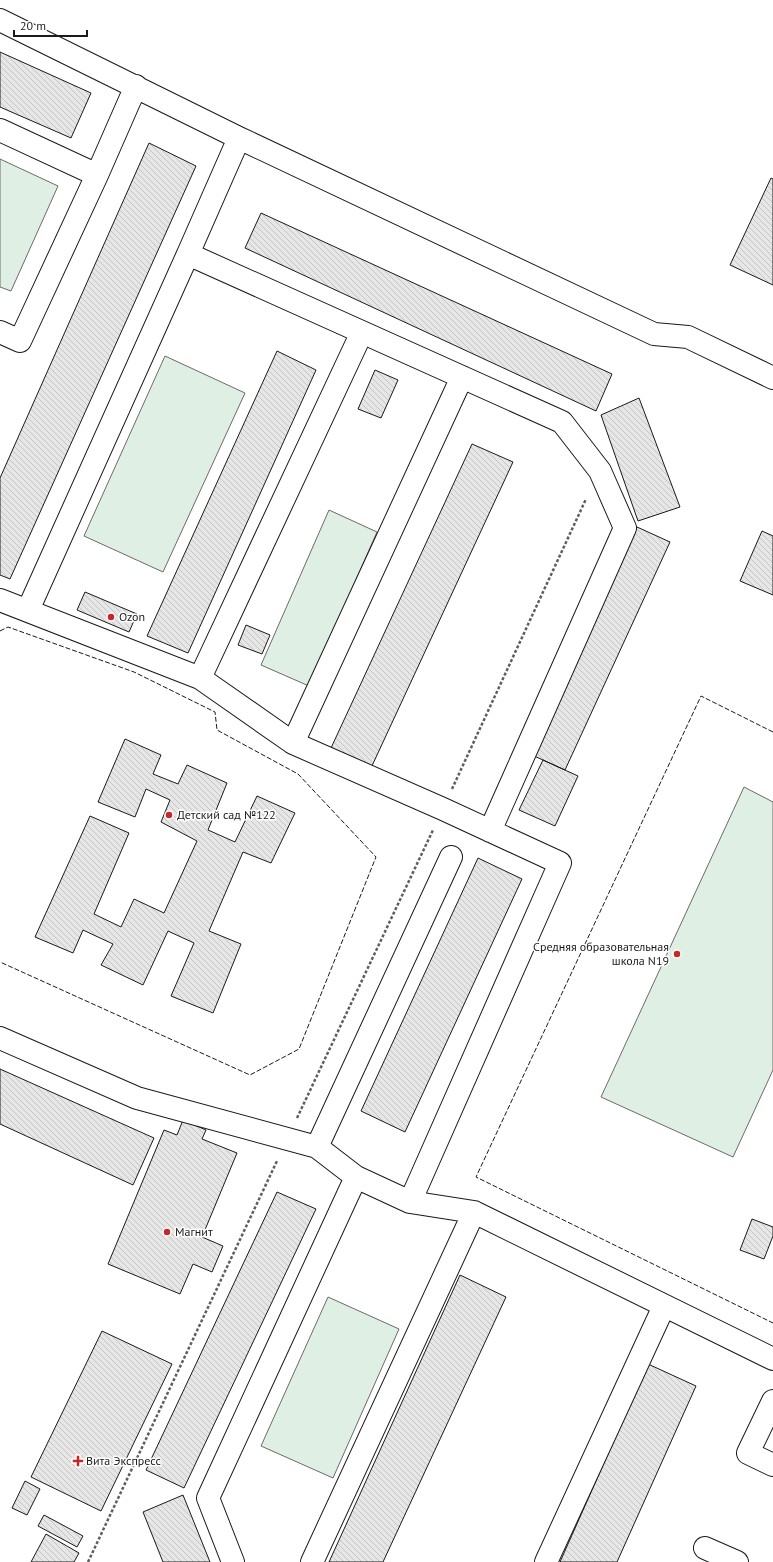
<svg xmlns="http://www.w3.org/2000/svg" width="773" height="1562" font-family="'PT Sans',sans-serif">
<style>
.green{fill:#e0efe3;stroke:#6a6a6a}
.building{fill:url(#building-back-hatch);stroke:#1a1a1a}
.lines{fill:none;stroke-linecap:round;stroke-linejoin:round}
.minor-casing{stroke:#1a1a1a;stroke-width:24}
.path{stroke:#5f5f5f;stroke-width:2.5;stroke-dasharray:3 2;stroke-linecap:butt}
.minor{stroke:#fff;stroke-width:22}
.fence{stroke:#1a1a1a;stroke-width:1;stroke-dasharray:5 2;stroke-linecap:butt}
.poi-dot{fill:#c62828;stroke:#fff;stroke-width:1.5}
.labels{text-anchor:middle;stroke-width:3;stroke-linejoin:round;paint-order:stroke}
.poi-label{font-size:12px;fill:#1a1a1a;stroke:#fff;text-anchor:start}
</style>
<defs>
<pattern id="building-back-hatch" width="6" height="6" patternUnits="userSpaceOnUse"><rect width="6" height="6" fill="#e6e6e6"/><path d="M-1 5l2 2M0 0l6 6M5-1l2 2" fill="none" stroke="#c5c5c5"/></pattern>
</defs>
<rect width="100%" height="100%" fill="#fff"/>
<!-- green -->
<path class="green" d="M0 159 58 186 11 291 0 287Z
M165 356 245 393 163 572 84 536Z
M329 510 377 532 309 686 261 665Z
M744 787 773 802V1070L733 1157 601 1097Z
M328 1297 399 1329 333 1478 261 1446Z"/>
<!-- building -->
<path class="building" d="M0 52 91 93 71 138 0 107Z
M149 143 196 166 10 579 0 575V478Z
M771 178 773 179V285L730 265Z
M261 213 612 374 596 411 245 248Z
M277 351 316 370 188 653 147 636Z
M375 370 398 380 381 418 358 409Z
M639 398 680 507 638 521 601 415Z
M472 444 513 462 371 768 331 748Z
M637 527 670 542 565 770 532 755Z
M762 531 773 536V595L740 581Z
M85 592 137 614 129 632 77 610Z
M246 625 270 635 262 654 238 645Z
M125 739 161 755 153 774 178 784 187 765 227 783 208 830 235 842 257 796 295 813 271 863 243 852 209 931 241 944 213 1013 171 996 194 943 168 931 143 985 101 965 113 944 83 930 73 953 35 937 90 816 129 833 94 914 121 927 134 899 164 913 197 841 161 822 170 800 146 789 135 817 98 802Z
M543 760 578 776 555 826 519 810Z
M478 858 522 879 405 1132 361 1111Z
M0 1069 154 1138 133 1185 0 1124Z
M183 1120 206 1130 202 1139 237 1153 202 1237 223 1246 212 1272 193 1264 180 1294 108 1264 164 1130 177 1135Z
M277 1192 316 1209 184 1488 146 1470Z
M752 1219 773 1227V1236L764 1259 740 1250Z
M460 1275 506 1297 383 1562H329Z
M102 1331 172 1364 101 1511 31 1477Z
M648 1364 696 1386 617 1562H560Z
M25 1481 40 1489 27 1515 12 1508Z
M183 1495 210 1562H163L143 1512Z
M44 1515 83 1536 77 1547 38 1526Z
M46 1534 79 1553 74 1562H31Z"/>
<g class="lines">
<defs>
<path id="minor" d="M0 20 239 138 654 334 688 337 773 378
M0 130 97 175
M188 254 239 138
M0 332 20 341 97 175 136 86
M0 600 200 678 293 743 443 809 560 863 410 1202
M28 610 188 254 562 422 600 471 625 528 490 831
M200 678 362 332
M293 743 462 377
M0 1038 137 1098 317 1147 356 1177 410 1202 474 1212 773 1359
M317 1147 451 857
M773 1401 748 1453 773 1465
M705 1548 737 1562
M233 1562 208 1498 356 1177
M312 1562 474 1212
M546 1562 664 1306"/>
</defs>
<!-- minor casing -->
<use href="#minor" class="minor-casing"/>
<!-- path -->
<path class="path" d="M452 789 586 499
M297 1118 433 830
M88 1562 277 1161"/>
<!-- minor -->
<use href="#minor" class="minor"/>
<!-- fence -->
<path class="fence" d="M0 631 8 627 134 672 215 712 217 730 298 774 376 857 299 1049 250 1075 0 962
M773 732 701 696 476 1177 773 1323"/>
</g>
<!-- markers -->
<g class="poi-dot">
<circle cx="111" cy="617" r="4"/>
<circle cx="169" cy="815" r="4"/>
<circle cx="677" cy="954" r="4"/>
<circle cx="167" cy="1232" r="4"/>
<path d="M76 1455h4v4h4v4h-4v4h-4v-4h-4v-4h4z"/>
</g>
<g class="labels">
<!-- poi labels -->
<g class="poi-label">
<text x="119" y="621">Ozon</text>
<text x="177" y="819">Детский сад №122</text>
<text x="669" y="951" text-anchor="end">Средняя образовательная<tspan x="669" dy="14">школа N19</tspan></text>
<text x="175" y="1236">Магнит</text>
<text x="86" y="1465">Вита Экспресс</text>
</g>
</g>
<!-- scale -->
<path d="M14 30v6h73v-6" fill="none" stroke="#1a1a1a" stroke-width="2"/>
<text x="20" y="30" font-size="12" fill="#1a1a1a" stroke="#ffffff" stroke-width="3" paint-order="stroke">20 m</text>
</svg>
